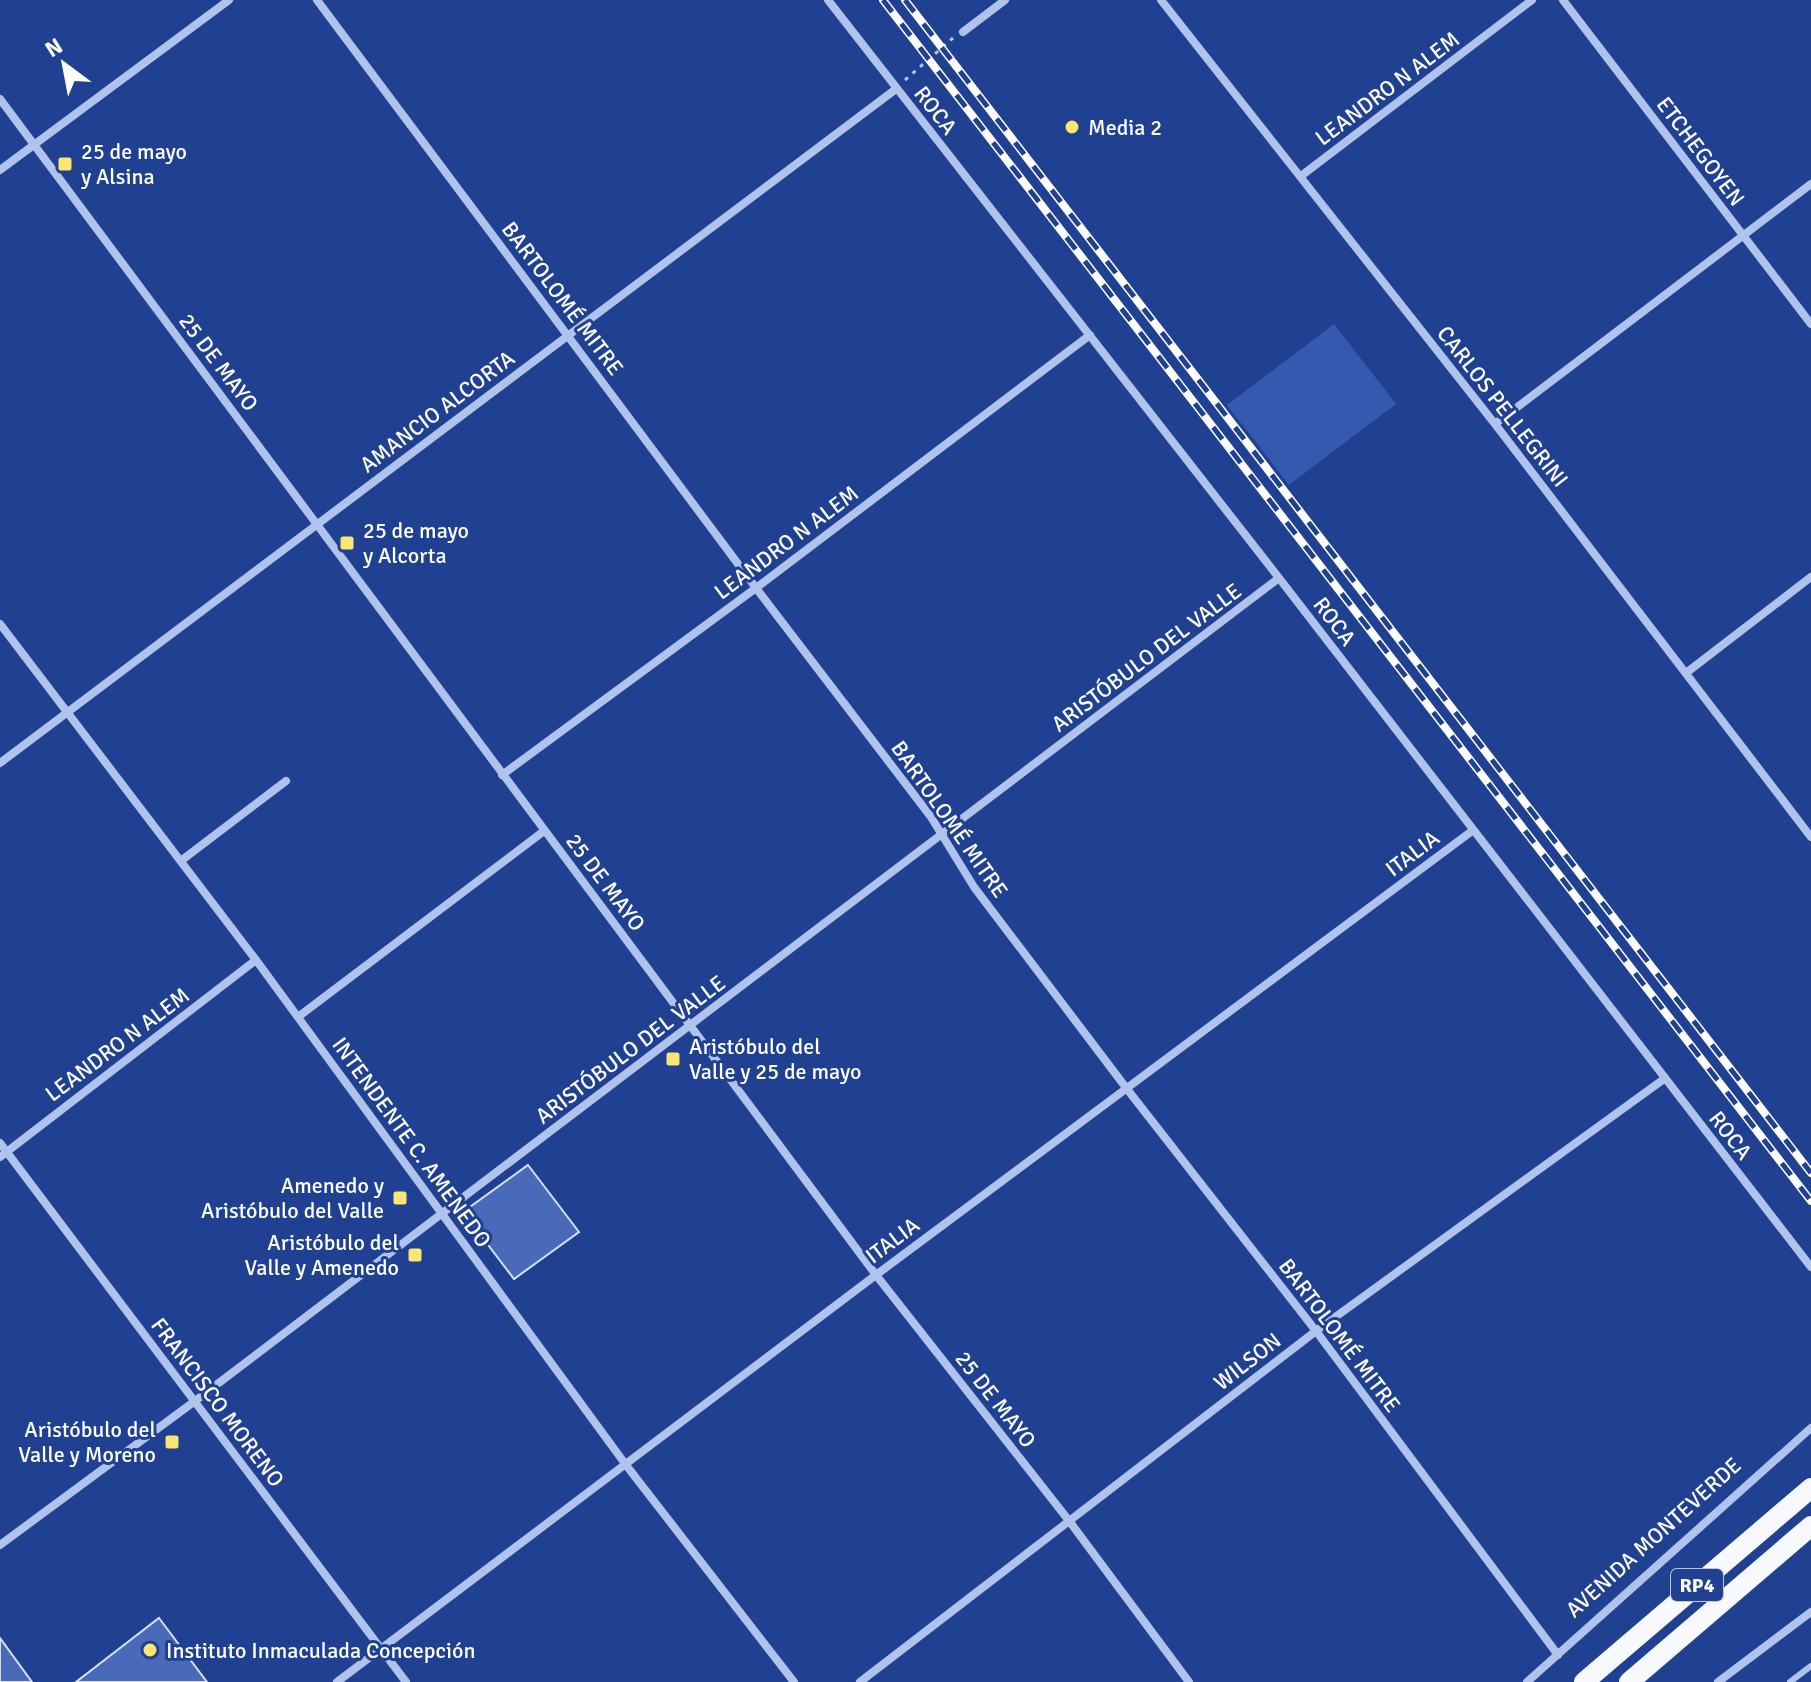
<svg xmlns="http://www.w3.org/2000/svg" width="1811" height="1682" font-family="Signika,sans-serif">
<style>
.park{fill:#335aae}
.building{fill:#486ab8;stroke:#d6e1f9;stroke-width:2}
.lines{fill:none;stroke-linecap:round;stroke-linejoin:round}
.path{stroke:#b0c3ed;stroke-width:3;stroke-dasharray:4 6;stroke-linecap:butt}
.service{stroke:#b0c3ed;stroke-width:6}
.minor{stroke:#b0c3ed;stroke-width:8}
.primary{stroke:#f7f9ff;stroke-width:20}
.rail-casing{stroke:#fff;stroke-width:8}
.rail{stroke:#204191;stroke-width:5;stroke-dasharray:15;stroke-linecap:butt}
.poi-dot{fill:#fbe671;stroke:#204191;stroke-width:3}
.labels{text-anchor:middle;stroke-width:6;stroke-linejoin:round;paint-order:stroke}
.shield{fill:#204191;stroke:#bcc6de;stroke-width:2}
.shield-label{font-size:20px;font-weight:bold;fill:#fff}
.street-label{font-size:22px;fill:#fff;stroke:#204191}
.poi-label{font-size:22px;fill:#fff;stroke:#204191;text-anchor:start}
</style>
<rect width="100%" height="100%" fill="#204191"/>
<!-- park -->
<path class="park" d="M1334 324 1396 404 1289 485 1227 405Z"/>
<!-- building -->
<path class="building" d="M528 1165 579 1232 514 1279 463 1212Z
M159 1618 207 1682H76Z
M0 1638 32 1682H0Z"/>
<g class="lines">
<!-- path -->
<path class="path" d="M905 80 953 38"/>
<!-- service -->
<path class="service" d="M1790 1682 1811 1666"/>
<!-- minor -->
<path class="minor" d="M317 0 756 588 931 817 974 887 1127 1089 1316 1331 1558 1655
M828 0 1279 578 1811 1267
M1161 0 1495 424 1811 837
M1563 0 1811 324
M963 32 1005 0
M0 99 876 1275 1070 1522 1189 1682
M0 170 229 0
M1301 176 1532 0
M1495 424 1811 184
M0 624 256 960 626 1465 794 1682
M1686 673 1811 577
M0 763 896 89
M502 775 756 588 1090 335
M182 860 286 781
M298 1017 544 831
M0 1143 406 1682
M0 1157 256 960
M0 1545 195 1401 1279 578
M337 1682 876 1275 1472 831
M860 1682 1316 1331 1664 1079
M1527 1682 1811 1428
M1718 1682 1811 1612"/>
<!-- primary -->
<path class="primary" d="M1584 1682 1811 1488
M1629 1682 1811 1526"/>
<defs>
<path id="rail" d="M883 0 1811 1201
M905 0 1811 1173"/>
</defs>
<!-- rail casing -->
<use href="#rail" class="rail-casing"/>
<!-- rail -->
<use href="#rail" class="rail"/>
</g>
<!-- markers -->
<g class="poi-dot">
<circle cx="1072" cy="127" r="8"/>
<rect x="57" y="156" width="16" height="16" rx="4"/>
<rect x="339" y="535" width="16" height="16" rx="4"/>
<rect x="665" y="1051" width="16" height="16" rx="4"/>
<rect x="392" y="1190" width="16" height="16" rx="4"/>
<rect x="407" y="1247" width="16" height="16" rx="4"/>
<rect x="164" y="1434" width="16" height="16" rx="4"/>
<circle cx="150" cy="1650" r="8"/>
</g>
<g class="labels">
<!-- shield labels -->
<rect class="shield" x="1671" y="1569" width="52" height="32" rx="6"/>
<g class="shield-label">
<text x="1697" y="1592">RP4</text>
</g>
<!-- street labels -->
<g class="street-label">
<text transform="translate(1387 88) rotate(-37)" y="8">LEANDRO N ALEM</text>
<text transform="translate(936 110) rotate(52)" y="8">ROCA</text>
<text transform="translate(1701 151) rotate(53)" y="8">ETCHEGOYEN</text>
<text transform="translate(563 298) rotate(53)" y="8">BARTOLOMÉ MITRE</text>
<text transform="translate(219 362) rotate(53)" y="8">25 DE MAYO</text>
<text transform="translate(1503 406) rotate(52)" y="8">CARLOS PELLEGRINI</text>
<text transform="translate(437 411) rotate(-37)" y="8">AMANCIO ALCORTA</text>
<text transform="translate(786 542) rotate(-37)" y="8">LEANDRO N ALEM</text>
<text transform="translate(1335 621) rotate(53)" y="8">ROCA</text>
<text transform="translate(1146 657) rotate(-37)" y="8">ARISTÓBULO DEL VALLE</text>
<text transform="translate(950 819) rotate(55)" y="8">BARTOLOMÉ MITRE</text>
<text transform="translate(1412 853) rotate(-37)" y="8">ITALIA</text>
<text transform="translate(606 882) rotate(53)" y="8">25 DE MAYO</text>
<text transform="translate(117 1044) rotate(-37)" y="8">LEANDRO N ALEM</text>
<text transform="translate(630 1049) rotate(-37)" y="8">ARISTÓBULO DEL VALLE</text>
<text transform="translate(1731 1135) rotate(52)" y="8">ROCA</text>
<text transform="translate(412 1142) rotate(54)" y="8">INTENDENTE C. AMENEDO</text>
<text transform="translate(892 1240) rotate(-37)" y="8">ITALIA</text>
<text transform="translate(1340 1335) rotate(53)" y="8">BARTOLOMÉ MITRE</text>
<text transform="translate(1247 1361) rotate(-38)" y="8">WILSON</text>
<text transform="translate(996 1399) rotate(52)" y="8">25 DE MAYO</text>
<text transform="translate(218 1402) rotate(53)" y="8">FRANCISCO MORENO</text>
<text transform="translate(1653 1537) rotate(-42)" y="8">AVENIDA MONTEVERDE</text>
</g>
<!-- poi labels -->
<g class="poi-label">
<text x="1088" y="135">Media 2</text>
<text x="81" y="159">25 de mayo<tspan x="81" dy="25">y Alsina</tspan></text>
<text x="363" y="538">25 de mayo<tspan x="363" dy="25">y Alcorta</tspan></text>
<text x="689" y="1054">Aristóbulo del<tspan x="689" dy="25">Valle y 25 de mayo</tspan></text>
<text x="384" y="1193" text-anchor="end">Amenedo y<tspan x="384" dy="25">Aristóbulo del Valle</tspan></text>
<text x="399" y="1250" text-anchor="end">Aristóbulo del<tspan x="399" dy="25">Valle y Amenedo</tspan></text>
<text x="156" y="1437" text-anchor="end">Aristóbulo del<tspan x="156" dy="25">Valle y Moreno</tspan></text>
<text x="166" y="1658">Instituto Inmaculada Concepción</text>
</g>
</g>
<!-- north arrow -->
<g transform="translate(64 64) rotate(328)" stroke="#204191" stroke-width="6" paint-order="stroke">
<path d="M0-6L14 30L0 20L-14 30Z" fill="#ffffff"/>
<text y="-12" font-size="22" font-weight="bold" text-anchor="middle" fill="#ffffff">N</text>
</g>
</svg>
